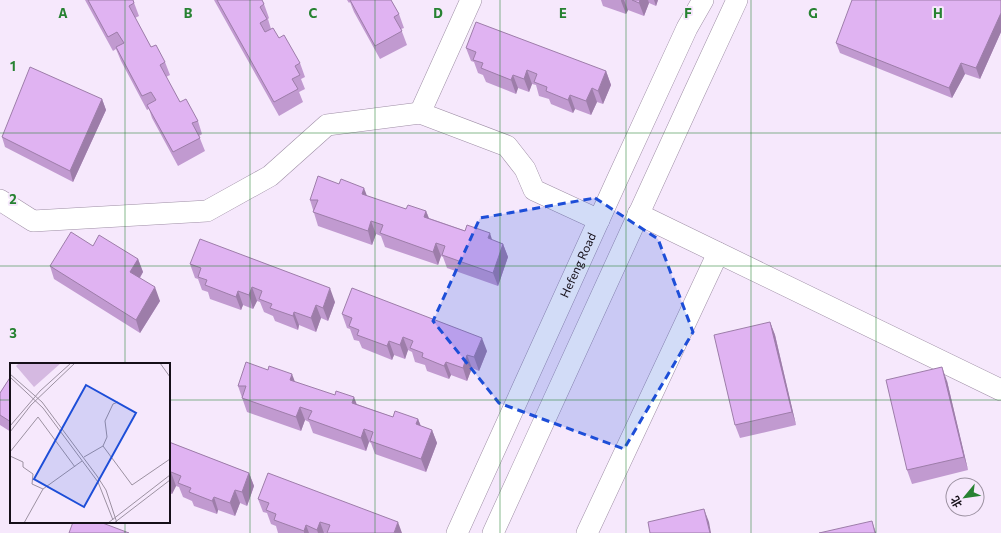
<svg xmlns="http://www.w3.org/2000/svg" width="1001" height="533" font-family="Commissioner,'Noto Sans SC',sans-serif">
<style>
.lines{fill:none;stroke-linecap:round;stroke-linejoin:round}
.minor-casing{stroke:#9e8ea5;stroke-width:22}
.minor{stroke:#fff;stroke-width:21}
.wall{fill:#c19ad0}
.shaded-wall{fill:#9d7da9}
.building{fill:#e0b3f2;stroke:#9d7da9}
.marked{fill:#1d4ed8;fill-opacity:0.2;stroke:#1d4ed8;stroke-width:3;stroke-dasharray:8 5;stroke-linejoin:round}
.grid{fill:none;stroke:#278232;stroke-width:1;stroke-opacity:0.55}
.labels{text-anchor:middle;stroke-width:4;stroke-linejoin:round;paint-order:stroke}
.street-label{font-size:12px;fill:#150f18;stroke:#f6e8fc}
.inset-road{fill:none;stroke:#9c91a1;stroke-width:1}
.view{fill:#1d4ed8;fill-opacity:0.15;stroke:#1d4ed8;stroke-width:2}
.inset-edge{fill:none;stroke:#150f18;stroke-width:2}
.grid-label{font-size:13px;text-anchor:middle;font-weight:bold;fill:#278232;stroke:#f6e8fc;stroke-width:4;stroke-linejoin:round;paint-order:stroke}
</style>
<rect width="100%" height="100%" fill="#f6e8fc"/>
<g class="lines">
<defs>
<g id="minor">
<path d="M420 113 471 0"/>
<path d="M0 200 33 221 207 211 270 176 327 125 420 113 507 146 525 169 534 190 599 220"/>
<path d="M638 214 1001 390"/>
<path id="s1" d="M457 533 617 180 687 28 703 0"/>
<path d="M493 533 693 95 737 0"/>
<path d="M587 533 718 253"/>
</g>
</defs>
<!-- minor casing -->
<use href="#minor" class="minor-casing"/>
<!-- minor -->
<use href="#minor" class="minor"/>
</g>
<!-- wall -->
<path class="wall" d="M85 0H133L139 16 135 18 151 47 165 62 170 75 166 77 180 102 198 121 202 134 199 136 205 151 178 166 152 118 149 109 147 110 121 61 116 49 113 51Z
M214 0H262L264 4 269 18 268 19 271 29 300 63 305 77 301 79 305 89 299 92 303 102 279 116Z
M347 0H391L399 14 404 28 401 29 407 45 380 59 354 12 350 2 349 3Z
M600 0H658L656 6 649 3 644 16 628 10 626 14 603 6 601 0Z
M1001 0V32L980 79 965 74 952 98 840 53 836 43Z
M466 48 606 71 611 85 603 104 597 102 591 115 575 109 573 113 551 104 549 99 539 96 536 85 532 84 529 92 518 88 516 94 486 82 483 75 478 73 474 62 471 61Z
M102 99 106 110 73 182 5 147 2 137Z
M367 196 406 209 426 211 429 218 503 244 508 257 498 286 447 268 443 257 441 256 438 265 385 247 381 236 376 234 372 245 318 226 310 200Z
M93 246 138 259 143 272 140 278 160 301 140 333 54 279 50 266Z
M190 264 335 302 328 321 321 318 316 332 299 325 298 330 275 321 273 316 264 312 260 302 257 301 253 309 243 305 241 310 210 299 208 292 202 290 198 279 195 278Z
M342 314 487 351 479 371 472 368 467 381 451 375 449 379 427 371 425 365 415 362 412 352 408 350 405 359 394 355 392 360 362 348 359 341 354 340 350 329 347 328Z
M770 322 775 335 796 425 740 438 735 425Z
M268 370 295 382 393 417 418 419 421 426 432 430 437 443 426 472 375 454 371 443 369 442 366 451 313 433 309 422 305 420 301 431 247 412 238 386Z
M11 376V432L0 425V393Z
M947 381 968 470 912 484 907 470Z
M169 442 249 473 254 486 247 506 240 503 235 516 218 510 217 514 194 506 192 501 183 497 179 487 176 486 172 494 169 493Z
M258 499 402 533H278L276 526 271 524 267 513 263 512Z"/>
<!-- shaded-wall -->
<path class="shaded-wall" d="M621 0H624L628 10 626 14 621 1Z
M640 0H648L649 3 644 16 639 3Z
M654 0H658L656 6Z
M1001 13V32L980 79 976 68Z
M961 63 965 74 952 98 949 88Z
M527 70 532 84 529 92 524 79Z
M606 71 611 85 603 104 598 91Z
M513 75 518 88 516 94 511 80Z
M592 88 597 102 591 115 586 101Z
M570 95 575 109 573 113 568 100Z
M102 99 106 110 73 182 70 171Z
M364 188 369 201 362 194Z
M426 211 431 224 424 217Z
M371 221 376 234 372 245 368 231Z
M490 233 494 246 488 238Z
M436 243 441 256 438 265 433 252Z
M503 244 508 257 498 286 493 273Z
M138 259 143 272 135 285 130 272Z
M155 287 160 301 140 333 136 320Z
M252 287 257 301 253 309 249 295Z
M330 288 335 302 328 321 323 308Z
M238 291 243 305 241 310 236 297Z
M316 305 321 318 316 332 311 318Z
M294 312 299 325 298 330 293 316Z
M770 322 775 335 796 425 792 412Z
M403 337 408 350 405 359 400 345Z
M482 338 487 351 479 371 474 357Z
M389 341 394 355 392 360 387 346Z
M467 355 472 368 467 381 463 368Z
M446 362 451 375 449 379 444 366Z
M942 367 947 381 968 470 964 457Z
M292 374 297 387 290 380Z
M354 397 359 410 352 403Z
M300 407 305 420 301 431 296 417Z
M418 419 423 432 416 424Z
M364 429 369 442 366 451 361 438Z
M432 430 437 443 426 472 421 459Z
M171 472 176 486 172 494 169 485V476Z
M249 473 254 486 247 506 242 492Z
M235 490 240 503 235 516 230 503Z
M214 497 218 510 217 514 212 501Z
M704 509 709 522 711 533H710Z
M872 521 876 533H875Z
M320 522 324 533H318L317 530Z
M398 522 402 533H394Z
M306 525 309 533H304V531Z"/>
<!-- building -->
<path class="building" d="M88 0H133L134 3 129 6 151 47 156 45 165 62 160 65 180 102 186 99 198 121 192 123 200 138 173 152 147 105 156 100 151 92 142 96 116 47 124 43 117 32 108 37Z
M217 0H262L264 4 260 7 267 19 260 23 265 32 273 28 279 38 284 35 300 63 295 66 300 75 292 79 298 89 274 102Z
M350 0H391L399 14 394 17 402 31 375 46Z
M632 0H640L639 3Z
M852 0H1001V13L976 68 961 63 949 88 836 43Z
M476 22 606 71 598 91 592 88 586 101 570 95 568 100 546 91 547 87 534 82 537 74 527 70 524 79 513 75 511 80 481 68 483 63 473 60 476 52 466 48Z
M30 67 102 99 70 171 2 137Z
M318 176 339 184 341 179 364 188 362 194 406 209 408 205 426 211 424 217 465 231 467 225 490 233 488 238 503 244 493 273 442 255 445 246 436 243 433 252 380 233 383 225 371 221 368 231 313 212 318 200H310Z
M71 232 93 246 99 235 138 259 130 272 155 287 136 320 50 266Z
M200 239 330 288 323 308 316 305 311 318 294 312 293 316 270 308 272 304 259 299 262 291 252 287 249 295 238 291 236 297 205 285 207 280 198 277 201 268 190 264Z
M352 288 482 338 474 357 467 355 463 368 446 362 444 366 422 357 423 353 410 348 413 341 403 337 400 345 389 341 387 346 357 335 359 330 349 326 352 318 342 314Z
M770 322 792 412 735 425 714 335Z
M246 362 268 370 269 366 292 374 290 380 335 395 336 391 354 397 352 403 393 417 395 411 418 419 416 424 432 430 421 459 370 441 373 432 364 429 361 438 308 419 312 411 300 407 296 417 242 398 246 386H238Z
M942 367 964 457 907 470 886 380Z
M11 376V422L0 415V393Z
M169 442 249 473 242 492 235 490 230 503 214 497 212 501 189 492 191 488 178 483 181 476 171 472 169 476Z
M268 473 398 522 394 533H327L330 525 320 522 317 530 306 525 304 531 274 520 276 514 266 510 269 503 258 499Z
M704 509 710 533H650L648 522Z
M872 521 875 533H819Z
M73 522H100L129 533H69Z"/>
<!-- marked area -->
<path class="marked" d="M595 198 658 239 693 332 624 449 499 403 433 321 480 218Z"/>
<!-- grid -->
<path class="grid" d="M125 0V364M250 0V533M375 0V533M500 0V533M626 0V533M751 0V533M876 0V533M0 133H1001M0 266H1001M0 400H11M169 400H1001M125 522V533"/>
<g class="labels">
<!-- street labels -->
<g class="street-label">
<text dy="4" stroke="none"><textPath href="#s1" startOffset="294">Hefeng Road</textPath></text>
</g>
</g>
<!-- overview -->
<g transform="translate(10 363)">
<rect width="160" height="160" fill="#f6e8fc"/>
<path d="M9 0H51L24 24 6 3Z" fill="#d5b9e1"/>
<path class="inset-road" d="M150 0 160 14M0 11 32 39 87 113 96 127 107 160M0 14 33 45 88 119 103 157M0 63 30 28 61 0M0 69 21 42 65 0M93 83 122 122 160 96M0 89 28 54 65 104M0 93 13 99V104L23 111 22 121 33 126M74 94 93 83 97 74 95 58 103 41 108 39M14 160 33 126 72 98M98 160 160 112M104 160 160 117"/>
<path class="view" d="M76 22 126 50 74 144 24 116Z"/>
<rect width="160" height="160" class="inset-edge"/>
</g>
<g class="grid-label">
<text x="63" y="18">A</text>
<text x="188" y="18">B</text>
<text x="313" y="18">C</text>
<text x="438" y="18">D</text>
<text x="563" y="18">E</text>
<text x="688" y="18">F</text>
<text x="813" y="18">G</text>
<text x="938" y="18">H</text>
<text x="13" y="71">1</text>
<text x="13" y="204">2</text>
<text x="13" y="338">3</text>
</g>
<!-- north arrow -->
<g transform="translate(965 497) rotate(241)"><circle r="19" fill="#f6e8fc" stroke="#9c91a1"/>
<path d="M0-3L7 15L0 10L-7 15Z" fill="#278232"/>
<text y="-6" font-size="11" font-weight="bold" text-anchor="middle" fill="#150f18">北</text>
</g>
</svg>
